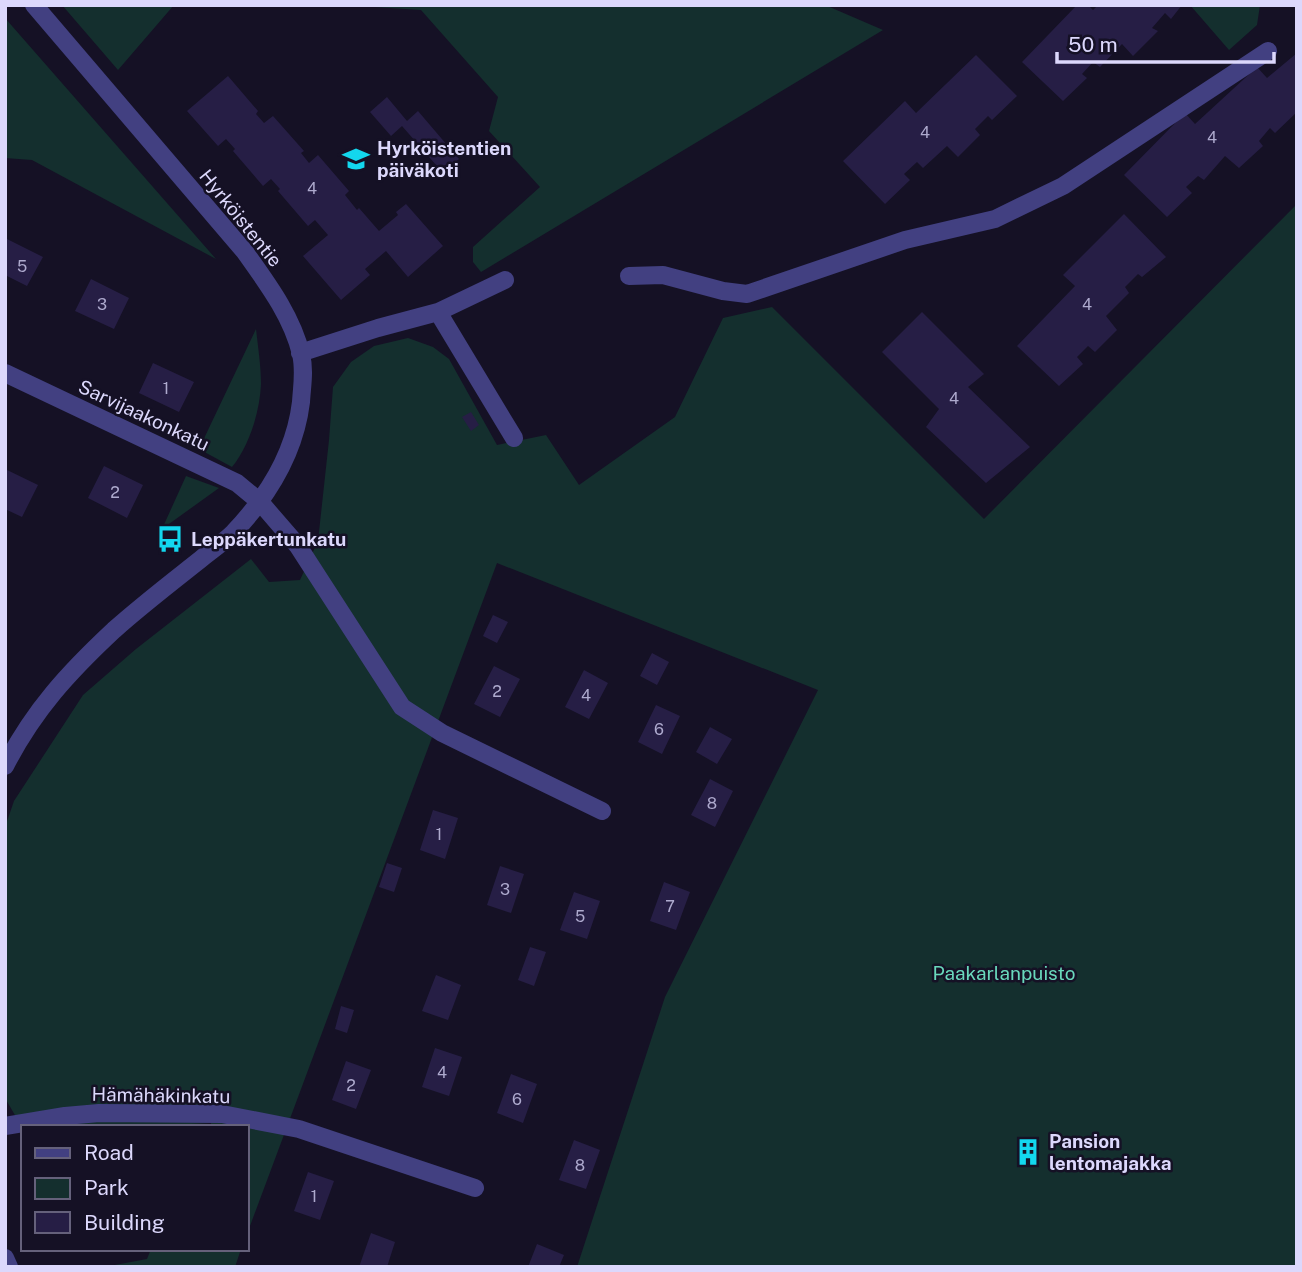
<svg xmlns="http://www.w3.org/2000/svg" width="1302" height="1272" font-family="'Public Sans',sans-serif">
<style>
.green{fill:#142f2e}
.building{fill:#261e45}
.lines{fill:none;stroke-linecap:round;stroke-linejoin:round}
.minor{stroke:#424081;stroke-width:18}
.labels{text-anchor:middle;stroke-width:5;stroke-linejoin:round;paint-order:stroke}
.number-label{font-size:16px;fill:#aeaace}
.poi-label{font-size:19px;font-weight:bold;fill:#dcd8fc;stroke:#151125;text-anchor:start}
.street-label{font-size:19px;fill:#dcd8fc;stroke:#151125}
.park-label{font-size:19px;fill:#69d8bc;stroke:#151125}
</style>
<rect width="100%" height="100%" fill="#151125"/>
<!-- green -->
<path class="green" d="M62 5H174L118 70Z
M344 5H825L883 30 481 272 473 262V247L540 187 489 131 498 97 421 10Z
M1190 5H1260L1257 25 1229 50Z
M5 18 216 259 32 160 5 158Z
M1297 204V1267H577L665 997 818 690 497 563 247 1234V1127H210L211 1123 135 1127H23V1129L5 1098V827L14 801 83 695 136 649 251 559 269 582 300 580 318 541 329 440 333 387 351 362 374 346 408 338 433 347 449 359 497 445 546 435 579 485 675 417 723 318 772 307 984 519Z
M256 329C258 347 261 366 261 384 260 411 249 447 232 467L199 449Z
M186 476 219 488 162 529Z
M151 1249H241L235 1267H104L147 1259Z"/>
<!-- building -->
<path class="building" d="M1077 5H1088L1093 10 1098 5H1182L1171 19 1165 13 1152 28 1158 31 1133 56 1122 44 1100 67 1093 62 1082 74 1087 78 1063 101 1022 62Z
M1297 53V112L1275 133 1270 128 1259 141 1263 146 1239 168 1225 156 1204 180 1198 176 1186 187 1192 193 1167 217 1124 175 1185 113 1195 124 1257 67 1267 78Z
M976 55 1017 96 992 120 988 116 975 129 980 135 958 157 947 146 923 168 917 162 904 174 910 180 885 204 843 161 905 101 916 113Z
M228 76 258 111 256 114 264 123 273 116 304 151 301 153 309 163 318 155 349 191 345 195 357 210 359 208 379 231 398 215 396 212 406 204 443 246 408 277 386 251 365 269 370 275 341 300 303 256 328 235 315 220 308 226 278 191 280 189 271 179 263 186 233 151 235 149 226 139 218 146 187 111Z
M387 97 407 121 418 111 459 159 443 173 402 126 391 136 370 112Z
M1124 214 1166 257 1142 277 1138 274 1125 287 1129 293 1106 316 1117 330 1095 352 1088 346 1077 357 1083 364 1059 386 1017 346 1075 286 1063 275Z
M5 238 43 257 27 286 5 275Z
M91 279 129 298 114 329 75 311Z
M922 312 984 374 968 387 1030 447 986 483 926 427 939 409 882 352Z
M153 363 194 382 179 412 139 393Z
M471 412 479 425 471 431 462 417Z
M104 466 143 485 127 518 88 498Z
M5 469 38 485 22 517 5 509Z
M493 615 508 622 497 643 483 636Z
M652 653 669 662 657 685 640 676Z
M494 666 520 679 500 717 474 704Z
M584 670 608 683 589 719 565 707Z
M656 705 680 716 662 754 638 742Z
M710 727 732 739 717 764 696 752Z
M710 779 733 791 715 827 691 815Z
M433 810 458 818 445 859 420 850Z
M387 863 402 868 394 892 379 887Z
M500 866 524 874 511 913 487 905Z
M664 882 690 892 676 930 650 921Z
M574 892 600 901 587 939 560 930Z
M530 947 546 952 534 986 518 980Z
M436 975 461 985 448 1020 422 1011Z
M341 1006 354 1010 347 1033 335 1029Z
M435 1048 462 1057 449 1096 422 1087Z
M346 1061 371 1070 356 1109 332 1100Z
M511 1074 537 1084 523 1123 497 1113Z
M574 1140 600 1150 586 1189 559 1180Z
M1020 1152a8 8 0 1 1 16 0a8 8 0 1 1-16 0Z
M308 1172 334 1181 320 1220 294 1211Z
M371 1233 395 1242 387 1267H359Z
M537 1244 564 1255 559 1267H528Z"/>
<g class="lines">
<!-- minor -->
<path class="minor" d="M629 276 663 275 723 291 747 294 905 240 995 219 1063 186 1268 51
M438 312 505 280
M300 353 378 328 438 312 514 438
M5 373 237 483 260 502 298 546 402 707 442 733 602 811
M5 766C34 710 68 673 114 630 142 605 172 582 201 559 212 550 224 542 234 532 268 496 295 452 301 402 302 385 305 371 301 354 292 316 267 283 245 252L34 5
M5 1126 65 1116 99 1113 222 1114 299 1129 475 1188
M5 1258 9 1267"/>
</g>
<!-- icons -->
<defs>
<symbol id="school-bare" viewBox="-9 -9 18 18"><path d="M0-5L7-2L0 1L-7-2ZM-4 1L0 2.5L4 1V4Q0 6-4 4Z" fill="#13d7ee" stroke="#151125" stroke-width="2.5" paint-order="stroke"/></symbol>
<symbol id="bus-bare" viewBox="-9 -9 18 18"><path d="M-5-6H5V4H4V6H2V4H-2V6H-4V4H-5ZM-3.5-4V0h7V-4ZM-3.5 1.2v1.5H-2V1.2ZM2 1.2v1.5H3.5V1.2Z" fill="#13d7ee" stroke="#151125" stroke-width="2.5" paint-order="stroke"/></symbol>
<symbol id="building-bare" viewBox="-9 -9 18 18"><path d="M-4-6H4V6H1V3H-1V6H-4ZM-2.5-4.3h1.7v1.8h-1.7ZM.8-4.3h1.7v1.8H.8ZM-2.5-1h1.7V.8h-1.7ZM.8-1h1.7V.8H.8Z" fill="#13d7ee" stroke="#151125" stroke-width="2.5" paint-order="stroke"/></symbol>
</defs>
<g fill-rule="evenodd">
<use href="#school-bare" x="337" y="140" width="38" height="38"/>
<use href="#bus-bare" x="151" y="520" width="38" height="38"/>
<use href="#building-bare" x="1009" y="1133" width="38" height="38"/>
</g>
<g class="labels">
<!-- number labels -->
<g class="number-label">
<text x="925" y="138">4</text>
<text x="1212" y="143">4</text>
<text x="312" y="194">4</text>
<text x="22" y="272">5</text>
<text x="102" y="310">3</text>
<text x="1087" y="310">4</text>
<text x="166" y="394">1</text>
<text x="954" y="404">4</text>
<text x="115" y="498">2</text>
<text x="497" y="697">2</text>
<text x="586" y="701">4</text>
<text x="659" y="735">6</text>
<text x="712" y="809">8</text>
<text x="439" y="840">1</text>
<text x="505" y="895">3</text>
<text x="670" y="912">7</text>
<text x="580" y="922">5</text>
<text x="442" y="1078">4</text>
<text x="351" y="1091">2</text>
<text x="517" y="1105">6</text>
<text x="580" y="1171">8</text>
<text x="314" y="1202">1</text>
</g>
<!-- poi labels -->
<g class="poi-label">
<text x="377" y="155">Hyrköistentien<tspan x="377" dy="22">päiväkoti</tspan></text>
<text x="191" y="546">Leppäkertunkatu</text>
<text x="1049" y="1148">Pansion<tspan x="1049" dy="22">lentomajakka</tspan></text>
</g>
<!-- street labels -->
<g class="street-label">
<text transform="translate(241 218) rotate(51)" y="7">Hyrköistentie</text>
<text transform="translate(144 415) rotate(25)" y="7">Sarvijaakonkatu</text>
<text transform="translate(161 1095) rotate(1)" y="7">Hämähäkinkatu</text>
</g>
<!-- park labels -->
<g class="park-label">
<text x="1004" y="980">Paakarlanpuisto</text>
</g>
</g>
<!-- border -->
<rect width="1302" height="1272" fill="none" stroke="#dcd8fc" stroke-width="14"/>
<!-- legend -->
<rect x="21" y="1125" width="228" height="126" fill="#151125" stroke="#65617b" stroke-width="2"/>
<rect x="35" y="1148" width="35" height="10" fill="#424081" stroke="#65617b" stroke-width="2"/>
<text x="84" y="1160" font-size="21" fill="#dcd8fc">Road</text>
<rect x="35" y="1178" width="35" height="21" fill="#142f2e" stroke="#65617b" stroke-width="2"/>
<text x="84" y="1195" font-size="21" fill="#dcd8fc">Park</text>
<rect x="35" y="1212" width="35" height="21" fill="#261e45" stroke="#65617b" stroke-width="2"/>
<text x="84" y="1230" font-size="21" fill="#dcd8fc">Building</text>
<!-- scale -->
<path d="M1057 52v10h217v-10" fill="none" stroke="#dcd8fc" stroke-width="3.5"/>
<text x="1068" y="52" font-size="21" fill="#dcd8fc" stroke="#151125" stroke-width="5" paint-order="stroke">50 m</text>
</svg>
